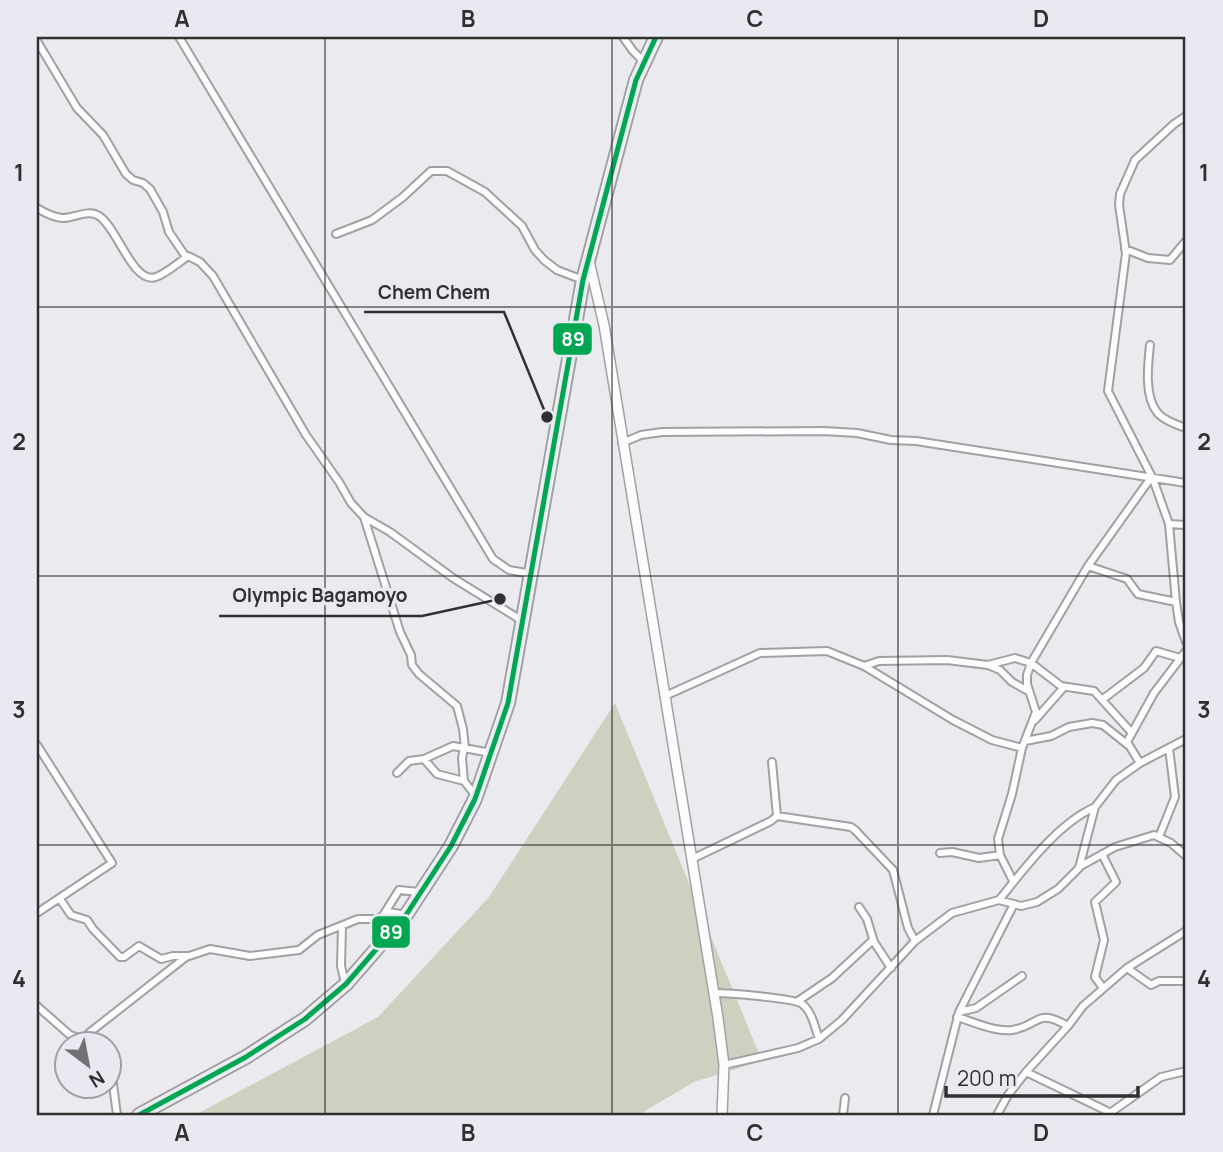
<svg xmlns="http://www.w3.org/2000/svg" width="1223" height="1152" font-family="Manrope,sans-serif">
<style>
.grass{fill:#cdd2c0}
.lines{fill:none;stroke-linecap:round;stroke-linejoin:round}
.street-casing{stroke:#a1a1a4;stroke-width:10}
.secondary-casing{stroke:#a1a1a4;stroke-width:12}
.highway-casing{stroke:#a1a1a4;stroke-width:16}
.street{stroke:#fcfcfd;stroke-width:6}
.secondary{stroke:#fcfcfd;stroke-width:9}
.highway{stroke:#fcfcfd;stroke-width:12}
.bus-1-casing{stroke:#e9eaf1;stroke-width:10}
.bus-1{stroke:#00a651;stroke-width:5}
.grid{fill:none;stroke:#303033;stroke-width:2;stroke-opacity:0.55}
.leader{fill:none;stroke:#303033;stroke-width:2.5}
.callout-dot{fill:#303033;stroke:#e9eaf1;stroke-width:2.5}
.callout-label{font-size:19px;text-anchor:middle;font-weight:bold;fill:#303033;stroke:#e9eaf1;stroke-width:7;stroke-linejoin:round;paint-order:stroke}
.line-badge{stroke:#e9eaf1;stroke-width:2.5}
.badge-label{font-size:19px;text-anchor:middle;font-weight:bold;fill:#fff}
.neatline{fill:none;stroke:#303033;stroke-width:2.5}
.grid-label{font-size:23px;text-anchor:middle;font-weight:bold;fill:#303033}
</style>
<rect width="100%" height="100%" fill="#ebebef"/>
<!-- grass -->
<path class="grass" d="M615 703 762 1061 694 1082 638 1115H195L378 1017 489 897Z"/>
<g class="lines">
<defs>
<path id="street" d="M179 37 493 559 509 570 532 574
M623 37 633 51 644 62
M37 41 77 108 103 135 126 174 133 180 143 183 150 189 163 212 169 232 186 257
M1186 116 1174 124 1135 160 1120 194 1119 205 1126 253 1108 391 1153 479 1169 524 1176 602 1179 622 1186 642
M37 208C45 213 52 217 62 218 75 218 88 209 99 216 117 227 133 285 156 277 167 273 179 262 188 256L200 262 213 276 306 435 339 482 351 503 364 517 390 532 453 578 521 620
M336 234 372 220 403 197 431 171H447L485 192 522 226 535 250 544 260 557 270 583 280
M1125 249 1148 258 1170 260 1186 241
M1150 345C1148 364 1144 396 1157 412 1162 419 1177 425 1186 428
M622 443 641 435 662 432 824 431 857 433 891 440 916 441 1186 483
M364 517 400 632 411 655 412 665 419 674 457 706 463 729 465 749
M1169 524 1186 525
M1088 566 1127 579 1138 594 1176 602
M988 665 1015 658 1031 663 1061 686 1094 691 1132 733
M864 666 879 661 947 660 988 665 1000 670 1012 682 1028 691
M665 696 760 653 827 651 864 666 953 720 992 740 1022 748
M1103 699 1144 668 1156 651 1180 658
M1035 720 1064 687
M1025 741 1051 736 1069 727 1092 723 1103 725 1128 745
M37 745 112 863 37 913
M424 759 437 774 464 781 475 795
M1140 763 1127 742 1154 693 1186 651
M397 773 409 761 424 759 453 746 491 753
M464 781 462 758 464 748
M777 816 851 827 855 830 893 870 908 928 915 941
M1159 837 1175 797 1169 748
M940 853 952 852 979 858 1000 855
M1102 854 1116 882 1095 902 1104 940 1095 977 1103 988
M692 859 771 821 777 816 772 762
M1079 867 1115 847 1154 835 1171 843 1186 856
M1013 881 1000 855 998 839 1012 794 1022 748 1036 712 1027 684V675L1031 663 1088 566 1150 479
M60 899 71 915 87 920 93 929 120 957H124L139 946 161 959 173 956H189L210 949 250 956 299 950 318 935 358 919H377L389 912 406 915
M999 900C1025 868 1057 824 1095 807
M859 907 867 919 874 942 891 968
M384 914 399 890 419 892
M342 926 341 966 345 983
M1127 968 1151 985 1159 981H1186
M714 993C727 993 795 998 802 1004 812 1011 815 1028 819 1039
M798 1001 832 978 873 940
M37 1006 70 1035 83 1039
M959 1012 976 1008 1022 976
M957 1017C974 1022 994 1032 1012 1030 1040 1026 1035 1007 1068 1026
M87 1044 83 1039 89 1033 186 957
M724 1065 798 1048 819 1039 842 1020 915 941 952 913 999 900 1021 906 1037 902 1058 889 1079 868 1095 807 1116 780 1140 763 1186 739
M108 1070 112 1077 117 1115
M1026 1072 1107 1111 1110 1115
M1110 1113 1161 1077 1186 1071
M843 1115 845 1098
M933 1115 959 1012 1013 906
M997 1115 1008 1095 1026 1072 1068 1026 1083 1006 1127 968 1186 931"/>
<path id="secondary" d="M589 261 604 325 718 1018 724 1065 722 1115"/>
<path id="highway" d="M139 1115 246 1057 305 1019 346 984 406 915 451 846 475 799 508 703 583 280 636 80 656 37"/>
</defs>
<!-- street casing -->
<use href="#street" class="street-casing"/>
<!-- secondary casing -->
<use href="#secondary" class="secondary-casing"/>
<!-- highway casing -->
<use href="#highway" class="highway-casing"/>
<!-- street -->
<use href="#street" class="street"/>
<!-- secondary -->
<use href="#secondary" class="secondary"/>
<!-- highway -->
<use href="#highway" class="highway"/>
<defs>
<path id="bus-1" d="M139 1115 246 1057 305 1019 346 984 406 915 451 846 475 799 508 703 583 280 636 80 656 37"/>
</defs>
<!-- bus-1 casing -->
<use href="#bus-1" class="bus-1-casing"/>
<!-- bus-1 -->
<use href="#bus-1" class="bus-1"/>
</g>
<!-- grid -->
<path class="grid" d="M325 37V1115M612 37V1115M898 37V1115M37 307H1186M37 576H1186M37 845H1186"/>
<!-- callouts -->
<path class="leader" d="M547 417L504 312H364M500 599L422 616H219"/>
<g class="callout-dot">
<circle cx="547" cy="417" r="7"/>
<circle cx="500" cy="599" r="7"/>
</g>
<g class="callout-label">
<text x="434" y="299">Chem Chem</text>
<text x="320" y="602">Olympic Bagamoyo</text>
</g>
<g class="line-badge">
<rect x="552" y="322" width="41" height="34" rx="7" fill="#00a651"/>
<rect x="371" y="915" width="40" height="34" rx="7" fill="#00a651"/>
</g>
<g class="badge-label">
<text x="573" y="346">89</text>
<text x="391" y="939">89</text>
</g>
<!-- border -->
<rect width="1223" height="1152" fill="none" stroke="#e9eaf1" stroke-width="77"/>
<!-- north arrow -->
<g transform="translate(88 1065) rotate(148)"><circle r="33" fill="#e9eaf1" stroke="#9fa0a5" stroke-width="2"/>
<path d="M0-5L12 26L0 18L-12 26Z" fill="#717175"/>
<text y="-10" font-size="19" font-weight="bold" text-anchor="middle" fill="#303033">N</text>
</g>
<!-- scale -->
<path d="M946 1086v10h192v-10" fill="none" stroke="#303033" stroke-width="3.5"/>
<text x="957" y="1086" font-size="21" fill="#303033" stroke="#e9eaf1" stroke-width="5" paint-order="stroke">200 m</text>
<rect x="38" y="38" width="1146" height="1076" class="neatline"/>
<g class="grid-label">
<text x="182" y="27">A</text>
<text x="468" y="27">B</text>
<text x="755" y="27">C</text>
<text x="1041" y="27">D</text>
<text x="19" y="181">1</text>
<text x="1204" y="181">1</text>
<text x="19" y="450">2</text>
<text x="1204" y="450">2</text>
<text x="19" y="718">3</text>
<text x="1204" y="718">3</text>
<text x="19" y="987">4</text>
<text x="1204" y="987">4</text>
<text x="182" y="1141">A</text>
<text x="468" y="1141">B</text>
<text x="755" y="1141">C</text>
<text x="1041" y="1141">D</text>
</g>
</svg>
